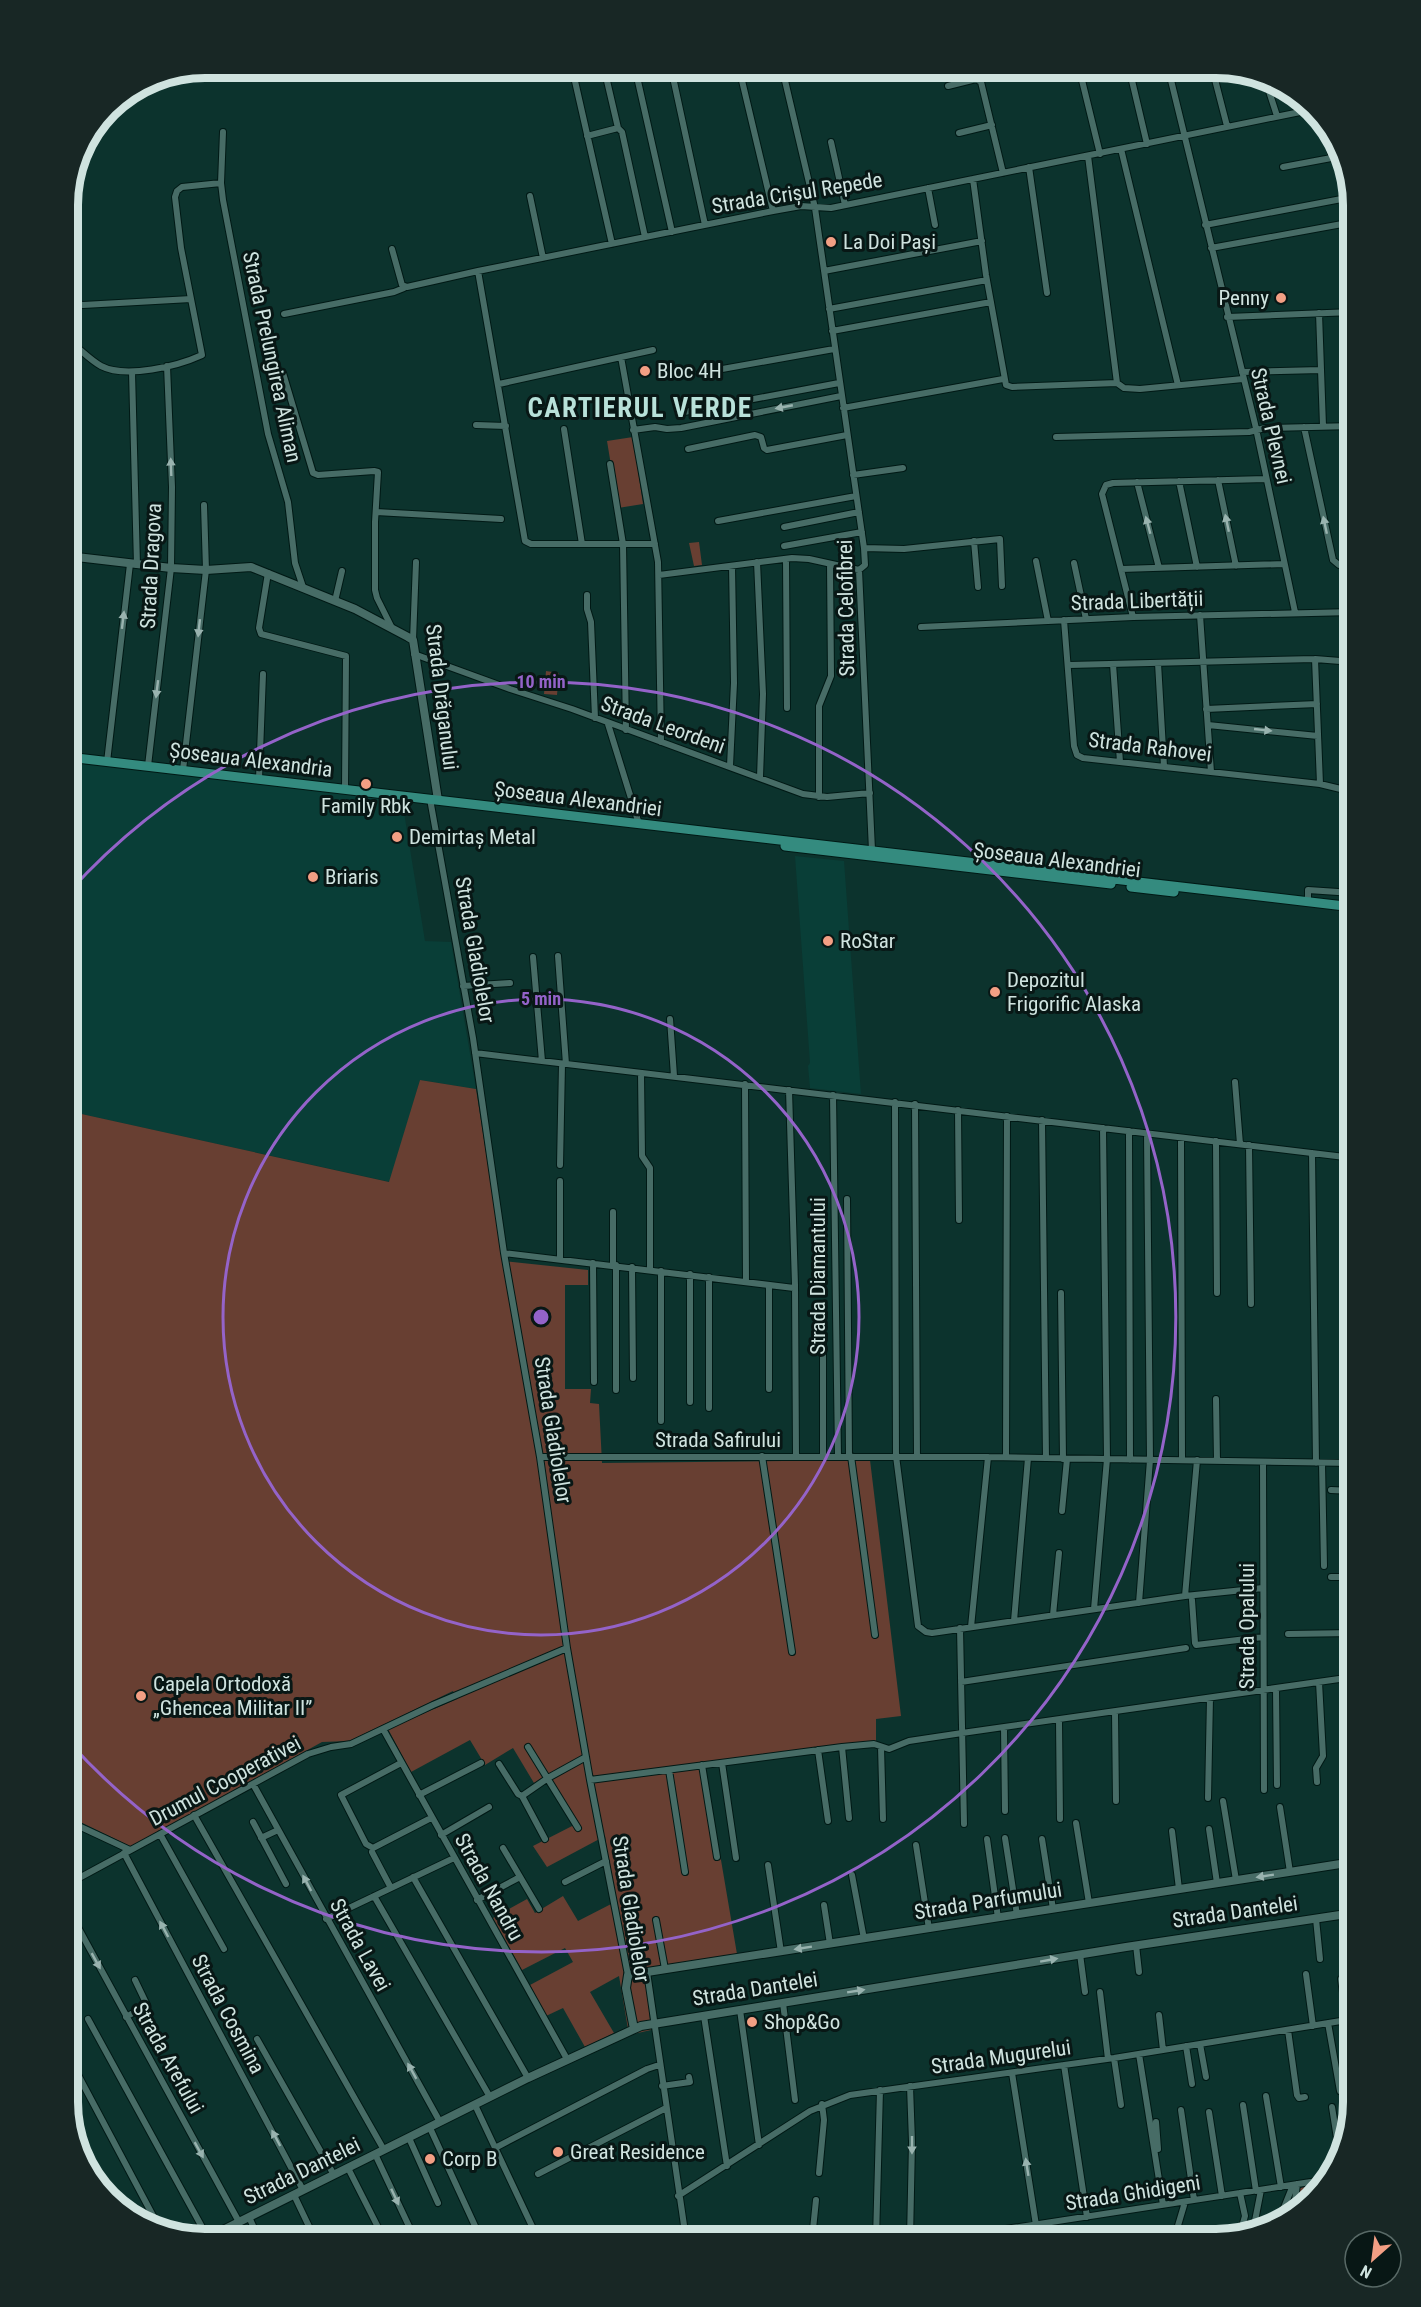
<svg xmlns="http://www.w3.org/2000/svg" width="1421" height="2307" font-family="'Roboto Condensed',sans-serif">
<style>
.built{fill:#093e37}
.green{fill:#683f32}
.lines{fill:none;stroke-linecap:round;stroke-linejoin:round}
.minor-casing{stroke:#001915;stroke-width:8}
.tertiary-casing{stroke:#001915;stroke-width:10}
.primary-casing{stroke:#001915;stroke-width:11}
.minor{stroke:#476c66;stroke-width:6}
.tertiary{stroke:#476c66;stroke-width:8}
.primary{stroke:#348b7f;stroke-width:9}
.oneway{fill:#99b3af}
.ring{fill:none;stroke:#9463c9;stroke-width:3}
.poi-dot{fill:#f39f84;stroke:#081715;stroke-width:2}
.labels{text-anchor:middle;stroke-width:6;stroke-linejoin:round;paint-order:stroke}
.street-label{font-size:21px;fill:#cfe3df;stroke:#081715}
.poi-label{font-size:21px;fill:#cfe3df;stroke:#081715;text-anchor:start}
.district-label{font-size:27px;font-weight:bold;letter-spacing:1.5px;fill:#b8e1d9;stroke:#081715}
.rim{fill:none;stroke:#cfe3df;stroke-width:8}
.centre{fill:#9463c9;stroke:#081715;stroke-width:3}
.ring-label{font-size:18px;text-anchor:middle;font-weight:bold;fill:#9463c9;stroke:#081715;stroke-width:6;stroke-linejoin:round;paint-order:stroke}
</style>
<rect width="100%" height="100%" fill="#0c332d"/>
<!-- built -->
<path class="built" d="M68 762 402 800 425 941 451 942 476 1089 420 1080 390 1182 68 1111Z
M795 856 844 861 861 1094 810 1088 808 1066 810 1063Z"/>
<!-- green -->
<path class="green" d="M633 437 643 504 618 508 607 441Z
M699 542 702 565 694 566 689 543Z
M546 671 559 673 557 695 544 694Z
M420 1080 476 1089 503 1261 588 1270V1285H565V1389H591L590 1403 599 1404 602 1463 870 1460 901 1716 876 1719V1741L705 1766 737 1954 645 1970 651 2030 629 2035 619 1976 590 1992 614 2033 585 2047 563 2008 546 2016 530 1985 573 1962 565 1948 522 1970 493 1918 527 1899 535 1913 563 1896 578 1921 615 1902 605 1836 547 1867 533 1846 576 1824 548 1775 534 1783 513 1748 485 1765 470 1740 411 1772 388 1729 457 1699 453 1691 349 1741 322 1742 132 1847 68 1816V1111L389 1182Z
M1325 2183 1302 2204 1297 2205 1300 2188Z"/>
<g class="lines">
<defs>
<path id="minor" d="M572 68 612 244
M604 68 618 128 622 132 645 237
M635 68 672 232
M671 68 705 225
M739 68 773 211
M782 68 815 208 864 548 865 565 859 570
M1079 68 1100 154
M1129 68 1147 144
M1168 68 1255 424 1295 612
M1212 68 1227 126
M1266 82 1277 116
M948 86 976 79 981 82 1003 173
M1325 127 1332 158
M223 132 221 183 223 200 268 434 288 502 295 563 303 587
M959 133 992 125
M587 136 618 128
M831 142 845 205
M1121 149 1178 385
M1088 156 1117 383
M1029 167 1047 293
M1283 167 1342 156
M973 179 986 275 1006 385 1012 387 1117 383 1124 388 1140 389 1243 379
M928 188 935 225
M530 196 543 258
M1205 225 1352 197
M1211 248 1353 222
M392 249 402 285 407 287 478 271 773 211 801 206 831 208 1310 110
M478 271 525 541 531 544H655
M824 271 982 241
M68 303 83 305 191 299
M829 309 987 280
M1319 313 1323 426
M284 314 394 292 404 288
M1227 317 1353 312
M832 331 991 302
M68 340C79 348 90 360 101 366 126 379 178 366 202 355L181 248 175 197 177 191 182 187 221 183
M621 357 658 562 661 742
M132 372 137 565
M1242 372 1321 370
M283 373 313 473 318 475 374 471 378 472 375 522V590L377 598 392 628
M700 373 834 349
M499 384 653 350
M843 408 1003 379
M679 413 839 383
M476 425 506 426
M1304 427 1333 560 1339 565H1353
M564 429 582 544
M633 430 655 427 667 429 681 428 841 396
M1056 437 1249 432 1265 428 1353 426
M688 449 755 435 761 437 764 448 767 450 847 435
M610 464 623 544 626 730
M853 475 903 468
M1218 480 1236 566
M1179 481 1197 567
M1137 482 1159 568
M376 512 501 519
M718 521 856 496
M784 527 859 512
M974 541 978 587
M784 546 862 532
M864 548 904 549 1000 539 1002 586
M786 559 787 708
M1036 561 1048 621
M757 562 763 694 760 777
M1074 563 1086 619
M1121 569 1284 564
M859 570 872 850
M268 573 259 628 261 634 346 656 345 789
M659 575 792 558 809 559 859 570
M587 595V609L591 622 595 718
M335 601 342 571
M1200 615 1211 772
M1133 617 1102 494 1106 485 1113 483 1266 479
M1064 620 1074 746 1077 755 1083 758 1320 784 1353 792
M921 627 1133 617 1353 612
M413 640 416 562
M414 654 510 689 572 709 803 794 827 797 870 793
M1315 659 1320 784
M1158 663 1164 766
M1113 664 1120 762
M1069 665 1315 659 1353 662
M1206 709 1317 704
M608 724 639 824
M1208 725 1318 736
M107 762 130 564
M148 766 171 568 172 487 167 366
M730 766 734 683 732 566
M183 770 206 570 204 505
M259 779 263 674
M819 797V706L831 676 830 564
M430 799 473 1038 504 1253 540 1457 567 1648 590 1780 628 1975
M1308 901V890L1353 893
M558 956 566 1064
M533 957 542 1061
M463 986 510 983
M670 1019 674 1076
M475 1053 1353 1158
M641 1073 642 1156 650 1168V1269
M1235 1082 1240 1144
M745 1084 746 1282
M789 1090 795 1285 796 1456
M833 1095 838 1456
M895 1102 896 1456 918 1626 926 1632 932 1633 1185 1596 1263 1588
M915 1104 917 1457
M958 1110 959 1220
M1042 1120 1046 1458
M1129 1131 1130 1460
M1181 1138 1182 1460
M1216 1141 1217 1293
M1249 1145 1251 1304
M1312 1153 1316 1463
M1351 1157 1353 1324
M560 1165 562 1064
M847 1199 849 1456
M613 1212V1265
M504 1253 794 1288
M560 1259V1181
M593 1263 594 1382
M632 1267 633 1378
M661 1271V1421
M690 1274V1402
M709 1277V1408
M1061 1293 1063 1459
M823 1336V1456
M769 1389V1286
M616 1390V1265
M1216 1399 1217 1461
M762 1456 792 1652
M851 1456 875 1635
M540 1457H988L1353 1463V1460
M1006 1457 1007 1116
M1263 1462 1264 1790
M1322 1463 1324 1566
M1331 1490 1353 1491
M1062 1511 1067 1459
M1331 1577H1353
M1185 1596 1197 1460
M1192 1600 1195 1643 1196 1645 1263 1637
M1139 1603 1150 1460 1147 1133
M1345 1608 1346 1633
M1094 1609 1107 1459 1103 1128
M1053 1615 1059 1553
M1014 1621 1028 1458
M971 1627 988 1457
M960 1628 964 1824
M1288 1634 1353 1633
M961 1682 1186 1648
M1276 1688 1277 1785
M1115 1712 1116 1801
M1059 1720 1060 1819
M1004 1727 1005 1811
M383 1729 567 2059
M528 1747 578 1828
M842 1747 849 1818
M881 1747 883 1819
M818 1750 828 1821
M401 1763 341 1795 366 1844 373 1848 431 1818
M722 1763 736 1858
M499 1764 518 1794 522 1796
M702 1765 717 1857
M669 1770 685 1872
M590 1780 842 1747 874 1744 889 1749 909 1741 962 1733 1353 1677
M1317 1782 1316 1768 1323 1756 1319 1682
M253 1784 440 2122
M419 1795 481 1763
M1208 1798 1210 1698
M1223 1801 1236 1880
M1280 1807 1290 1872
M194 1815 384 2150
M68 1821 130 1850
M253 1822 286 1884
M1076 1823 1089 1903
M1209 1829 1217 1883
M1172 1831 1179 1889
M160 1834 224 1949
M441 1835 489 1807
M261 1838 278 1830
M1005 1838 1017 1915
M545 1839 522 1796 548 1778 586 1757
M987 1839 998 1918
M1042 1839 1053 1909
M916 1845 929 1929
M503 1848 539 1909
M372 1852 391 1888
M124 1853 303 2190
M768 1865 781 1952
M68 1873 79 1878
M852 1875 864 1939
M413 1877 528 2078
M565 1882 606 1861
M68 1884 308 1754 331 1747 351 1744 433 1705 567 1648
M374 1896 490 2097
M477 1900 520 1877
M824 1905 830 1944
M68 1909 239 2222
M326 1919 454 1858
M1316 1919 1320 1959
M656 1920 665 1969
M1136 1945 1139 1972
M1080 1954 1085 1992
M647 1972 686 2239
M1306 1974 1313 2026
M1341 1979 1347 2020
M1100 1992 1108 2059
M783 2003 795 2100
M740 2010 759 2145
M1159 2015 1163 2050
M704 2016 727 2166
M126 2017 147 2005 135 1980
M88 2019 208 2238
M1328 2023 1340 2091
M1288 2030 1297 2095 1299 2098 1305 2097
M257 2039 334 2175
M1200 2044 1206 2077
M1186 2046 1192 2084
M1139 2054 1163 2205
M68 2056 159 2227
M1114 2058 1121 2105
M1064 2065 1087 2217
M1012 2073 1036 2225
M662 2086 690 2082 689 2077
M910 2086 912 2142 910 2239
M1266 2096 1281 2187
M475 2105 538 2239
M1243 2105 1256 2191
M1332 2107 1339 2151
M1181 2110 1194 2200
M1209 2112 1222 2196
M1156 2122 1158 2149
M430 2128 481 2239
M409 2138 438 2203
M495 2148 647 2069 659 2065
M375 2154 415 2239
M80 2157 87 2169
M348 2168 384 2239
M819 2173 824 2120 822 2104
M538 2174 666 2108
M1240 2193 1245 2216 1240 2234
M294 2195 315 2239
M678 2196 810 2111 850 2095 1114 2058 1353 2019
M1294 2210 1297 2184
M249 2217 259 2239
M1277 2225 1293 2185
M1253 2231 1261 2190
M640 2239 684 2228
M812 2239 816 2200
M876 2239 880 2090
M941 2239 1330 2179
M1027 2239 1030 2226
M1174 2239 1185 2202"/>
<path id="tertiary" d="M68 556 171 568 206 570 251 567 355 609 408 637 413 640 438 800
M634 2029 626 1988 628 1975 1353 1862
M205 2239 528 2078 641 2026 1126 1947 1353 1913"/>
<path id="primary" d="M68 757 1353 907
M785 846 1111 884
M1131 887 1174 892"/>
</defs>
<!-- minor casing -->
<use href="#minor" class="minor-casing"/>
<!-- tertiary casing -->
<use href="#tertiary" class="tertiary-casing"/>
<!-- primary casing -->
<use href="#primary" class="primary-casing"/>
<!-- minor -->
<use href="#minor" class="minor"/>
<!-- tertiary -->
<use href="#tertiary" class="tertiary"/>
<!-- primary -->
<use href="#primary" class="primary"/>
</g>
<!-- one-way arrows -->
<defs><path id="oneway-solid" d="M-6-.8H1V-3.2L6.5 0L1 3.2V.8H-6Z" transform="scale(1.5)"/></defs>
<g class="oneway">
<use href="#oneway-solid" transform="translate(784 407) rotate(169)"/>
<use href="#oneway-solid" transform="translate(171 467) rotate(-92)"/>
<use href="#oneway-solid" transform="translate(1227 523) rotate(-102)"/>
<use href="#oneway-solid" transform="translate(1148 525) rotate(-105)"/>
<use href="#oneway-solid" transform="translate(1325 525) rotate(-102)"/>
<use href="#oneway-solid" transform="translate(123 620) rotate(-83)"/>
<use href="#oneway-solid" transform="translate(199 628) rotate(96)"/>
<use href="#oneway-solid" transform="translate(157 689) rotate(97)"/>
<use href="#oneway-solid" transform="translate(1263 730) rotate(6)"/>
<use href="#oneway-solid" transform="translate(1265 1876) rotate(171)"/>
<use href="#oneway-solid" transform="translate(307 1883) rotate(-118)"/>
<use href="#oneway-solid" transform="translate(164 1929) rotate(-118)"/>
<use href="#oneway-solid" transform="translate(803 1948) rotate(171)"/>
<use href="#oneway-solid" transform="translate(1049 1960) rotate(-10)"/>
<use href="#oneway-solid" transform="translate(96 1961) rotate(61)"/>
<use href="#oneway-solid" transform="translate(856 1991) rotate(-9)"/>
<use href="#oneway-solid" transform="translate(412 2071) rotate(-119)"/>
<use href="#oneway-solid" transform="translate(276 2138) rotate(-118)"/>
<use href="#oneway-solid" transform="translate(912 2145) rotate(90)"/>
<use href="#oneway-solid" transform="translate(199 2150) rotate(61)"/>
<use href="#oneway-solid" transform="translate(1027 2167) rotate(-99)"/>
<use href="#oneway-solid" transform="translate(395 2197) rotate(65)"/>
</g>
<!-- distance rings -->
<g class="ring">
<circle cx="541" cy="1317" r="318"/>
<path d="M69 892A635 635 0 1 1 69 1742"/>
</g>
<!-- markers -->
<g class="poi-dot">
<circle cx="831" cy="242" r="6"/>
<circle cx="1281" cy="298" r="6"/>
<circle cx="645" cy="371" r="6"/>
<circle cx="366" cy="784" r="6"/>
<circle cx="397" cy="837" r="6"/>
<circle cx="313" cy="877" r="6"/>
<circle cx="828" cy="941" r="6"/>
<circle cx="995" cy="992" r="6"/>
<circle cx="141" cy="1696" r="6"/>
<circle cx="752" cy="2022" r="6"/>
<circle cx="558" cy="2152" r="6"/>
<circle cx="430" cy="2159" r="6"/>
</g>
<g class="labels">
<!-- street labels -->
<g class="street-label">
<text transform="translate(797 193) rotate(-9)" y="7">Strada Crișul Repede</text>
<text transform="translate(272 357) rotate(78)" y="7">Strada Prelungirea Aliman</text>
<text transform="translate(1271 426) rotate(77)" y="7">Strada Plevnei</text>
<text transform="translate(151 566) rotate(-87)" y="7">Strada Dragova</text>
<text transform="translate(1137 601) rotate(-2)" y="7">Strada Libertății</text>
<text transform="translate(846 608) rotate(-91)" y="7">Strada Celofibrei</text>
<text transform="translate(442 697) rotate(83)" y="7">Strada Drăganului</text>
<text transform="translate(663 725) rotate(20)" y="7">Strada Leordeni</text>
<text transform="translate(1150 747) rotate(7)" y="7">Strada Rahovei</text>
<text transform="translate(251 760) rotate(7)" y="7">Șoseaua Alexandria</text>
<text transform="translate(578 799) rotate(7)" y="7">Șoseaua Alexandriei</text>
<text transform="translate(1057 860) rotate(7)" y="7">Șoseaua Alexandriei</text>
<text transform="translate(475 950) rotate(80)" y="7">Strada Gladiolelor</text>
<text transform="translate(818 1276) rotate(-90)" y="7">Strada Diamantului</text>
<text transform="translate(553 1430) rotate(81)" y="7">Strada Gladiolelor</text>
<text x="718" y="1447">Strada Safirului</text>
<text transform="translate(1247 1626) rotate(-90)" y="7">Strada Opalului</text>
<text transform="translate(225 1781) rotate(-28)" y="7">Drumul Cooperativei</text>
<text transform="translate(489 1887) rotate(61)" y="7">Strada Nandru</text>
<text transform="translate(988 1901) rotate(-9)" y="7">Strada Parfumului</text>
<text transform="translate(631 1909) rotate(81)" y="7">Strada Gladiolelor</text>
<text transform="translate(1235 1912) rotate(-8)" y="7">Strada Dantelei</text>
<text transform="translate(360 1945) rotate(61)" y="7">Strada Lavei</text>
<text transform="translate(755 1989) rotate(-9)" y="7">Strada Dantelei</text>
<text transform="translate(228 2014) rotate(62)" y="7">Strada Cosmina</text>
<text transform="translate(1001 2057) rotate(-8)" y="7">Strada Mugurelui</text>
<text transform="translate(168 2058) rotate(61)" y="7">Strada Arefului</text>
<text transform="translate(302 2171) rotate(-26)" y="7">Strada Dantelei</text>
<text transform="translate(1133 2193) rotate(-9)" y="7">Strada Ghidigeni</text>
</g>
<!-- poi labels -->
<g class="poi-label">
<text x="843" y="249">La Doi Pași</text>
<text x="1269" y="305" text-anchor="end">Penny</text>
<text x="657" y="378">Bloc 4H</text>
<text x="366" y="813" text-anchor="middle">Family Rbk</text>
<text x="409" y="844">Demirtaș Metal</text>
<text x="325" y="884">Briaris</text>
<text x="840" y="948">RoStar</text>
<text x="1007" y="987">Depozitul<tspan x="1007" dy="24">Frigorific Alaska</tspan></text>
<text x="153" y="1691">Capela Ortodoxă<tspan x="153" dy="24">„Ghencea Militar II”</tspan></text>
<text x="764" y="2029">Shop&amp;Go</text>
<text x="570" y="2159">Great Residence</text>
<text x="442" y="2166">Corp B</text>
</g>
<!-- district labels -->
<g class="district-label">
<text x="640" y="417">CARTIERUL VERDE</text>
</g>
</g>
<!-- crop -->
<path d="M0 0H1421V2307H0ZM205 78H1216A127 127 0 0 1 1343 205V2102A127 127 0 0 1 1216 2229H205A127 127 0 0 1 78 2102V205A127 127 0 0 1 205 78Z" fill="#182725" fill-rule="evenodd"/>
<path class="rim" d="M205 78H1216A127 127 0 0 1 1343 205V2102A127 127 0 0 1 1216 2229H205A127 127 0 0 1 78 2102V205A127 127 0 0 1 205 78Z"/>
<circle cx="541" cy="1317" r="9" class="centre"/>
<g class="ring-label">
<text x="541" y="688">10 min</text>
<text x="541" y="1005">5 min</text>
</g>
<!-- north arrow -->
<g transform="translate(1373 2259) rotate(208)"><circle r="28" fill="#081715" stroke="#586966" stroke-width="1.5"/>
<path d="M0-4.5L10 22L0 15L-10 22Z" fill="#f39f84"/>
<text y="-9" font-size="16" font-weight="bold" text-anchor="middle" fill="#cfe3df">N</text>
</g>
</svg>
